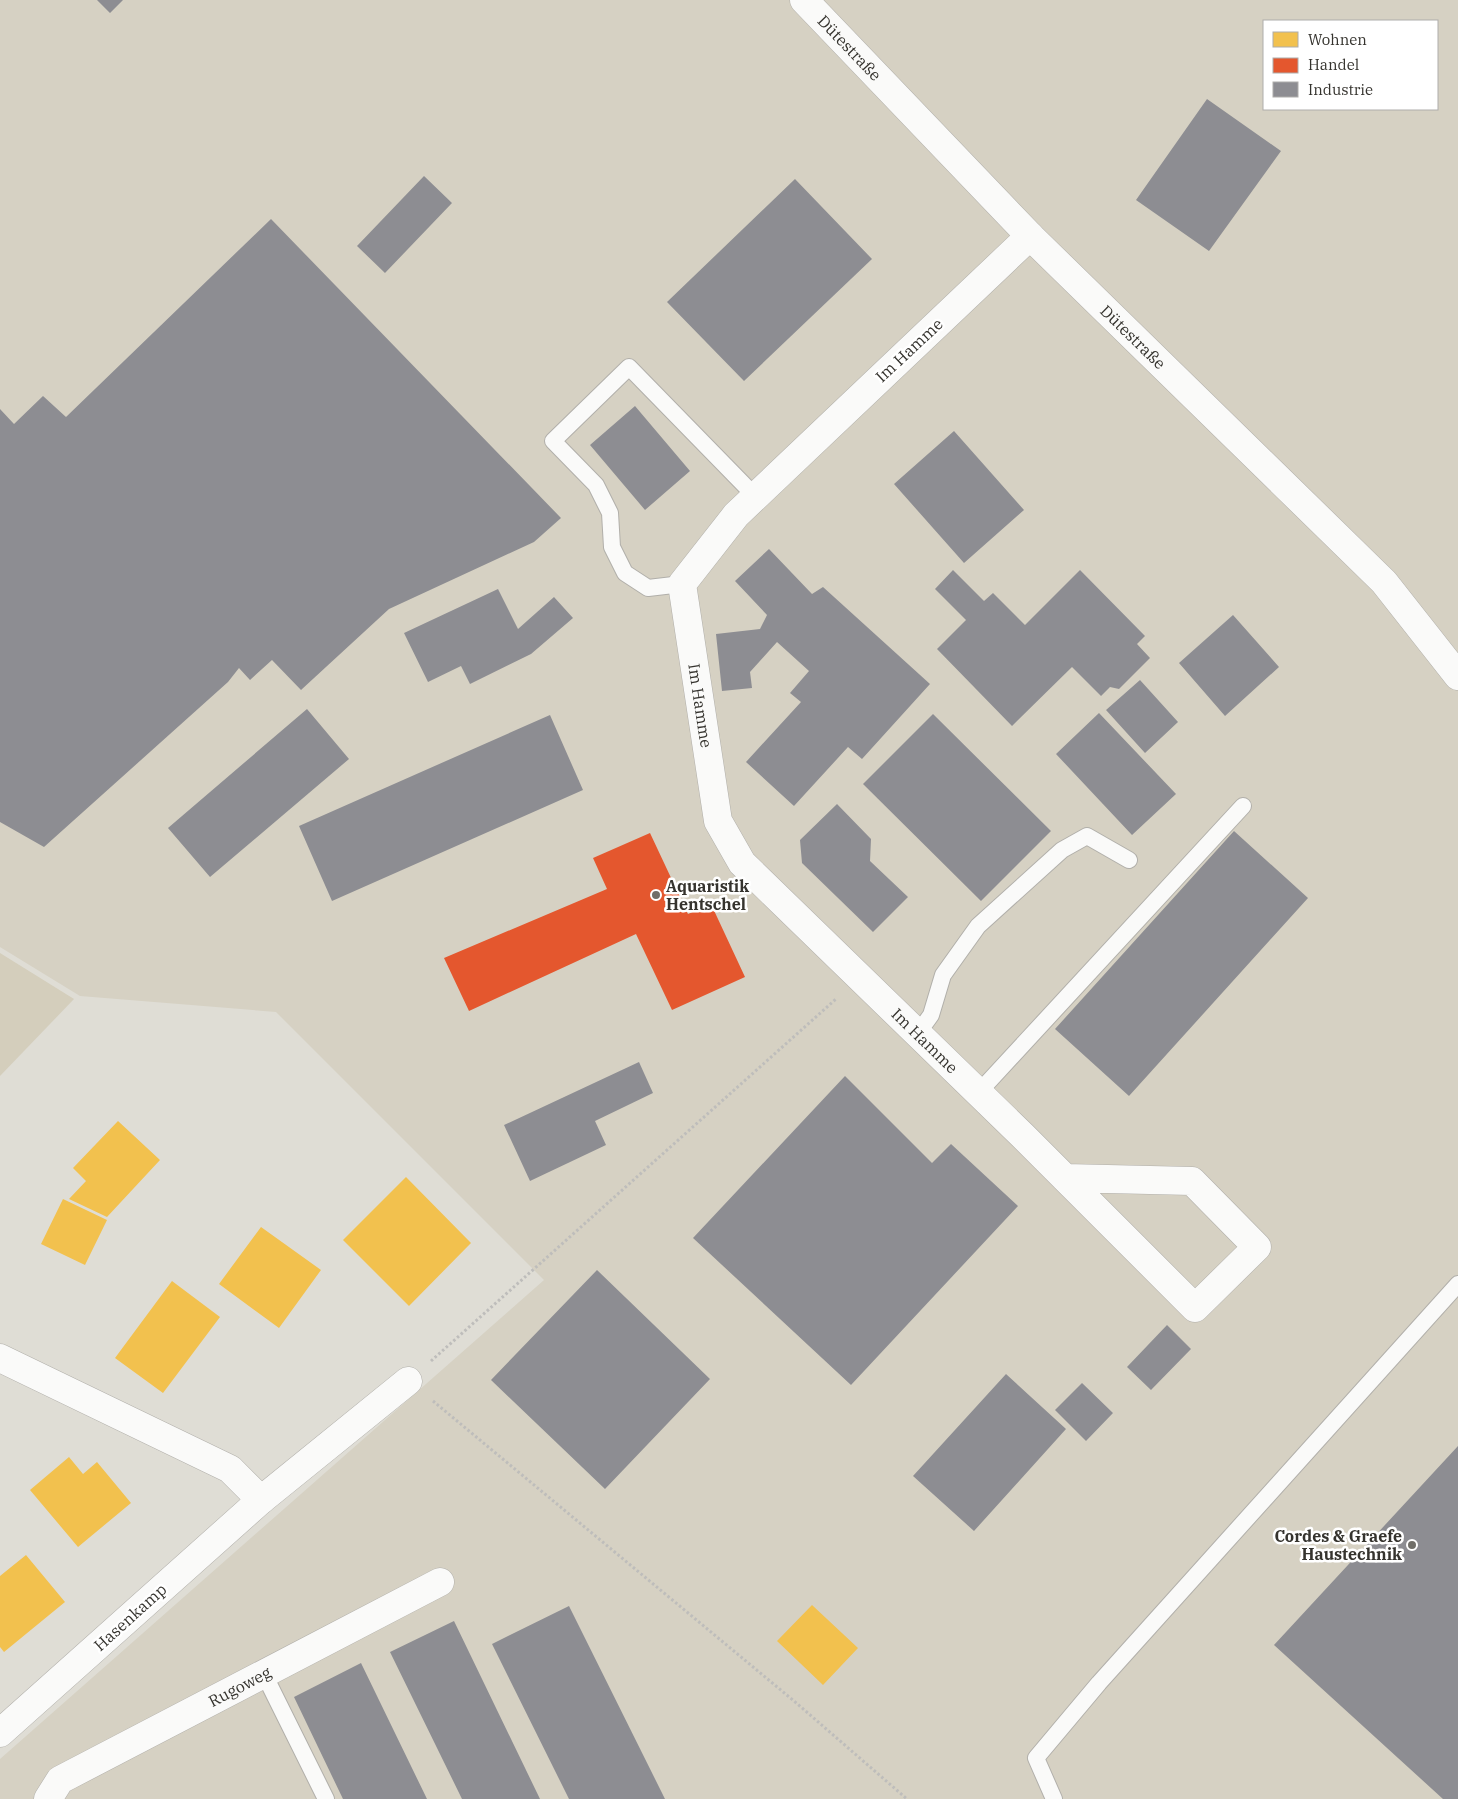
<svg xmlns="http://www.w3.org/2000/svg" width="1458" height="1799" font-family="'IBM Plex Serif',serif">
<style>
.built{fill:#d6d1c3;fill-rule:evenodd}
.green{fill:#d4cebc}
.homes{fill:#f2c14e}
.shops{fill:#e4572e}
.industry{fill:#8d8d92}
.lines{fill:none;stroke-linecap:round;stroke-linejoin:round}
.service-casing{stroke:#b1afaa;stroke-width:18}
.minor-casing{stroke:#b1afaa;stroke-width:29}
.path{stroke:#bebdbb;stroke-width:3;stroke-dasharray:2.5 2.5;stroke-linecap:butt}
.service{stroke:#fafaf9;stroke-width:16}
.minor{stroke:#fafaf9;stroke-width:28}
.poi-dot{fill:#706e68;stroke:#fff;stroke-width:2}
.labels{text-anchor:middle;stroke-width:5;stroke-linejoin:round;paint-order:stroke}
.street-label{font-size:16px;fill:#35332e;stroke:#fff}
.poi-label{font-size:16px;font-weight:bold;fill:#35332e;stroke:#fff;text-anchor:start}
</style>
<rect width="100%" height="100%" fill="#dfddd5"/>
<!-- built -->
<path class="built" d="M0 0H1458V1799H0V1759L544 1280 276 1012 80 996 0 947ZM1264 21H1437V109H1264Z"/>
<!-- green -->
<path class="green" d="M0 953 74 999 0 1076Z"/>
<!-- homes -->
<path class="homes" d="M118 1121 160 1160 107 1217 69 1199 86 1181 73 1168Z
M406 1177 471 1243 409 1306 343 1240Z
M63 1199 107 1220 85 1265 41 1244Z
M261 1227 321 1270 279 1328 219 1284Z
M172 1281 220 1317 163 1393 115 1358Z
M69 1457 83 1474 97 1462 131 1503 78 1547 30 1490Z
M26 1555 65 1602 4 1652 0 1647V1576Z
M812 1605 858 1648 823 1685 777 1641Z"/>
<!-- shops -->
<path class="shops" d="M650 833 688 914 711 904 745 977 672 1010 636 934 469 1011 444 958 607 889 593 858Z"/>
<!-- industry -->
<path class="industry" d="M97 0H123L110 13Z
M1207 99 1281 151 1209 251 1136 200Z
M424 176 452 203 385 273 357 246Z
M795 179 872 259 744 381 667 302Z
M271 219 561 518 534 542 389 609 301 690 272 660 250 680 239 668 228 682 44 847 0 822V409L14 424 43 396 66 417Z
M635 406 690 471 645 510 590 445Z
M954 431 1024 510 964 563 894 484Z
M769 549 812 594 823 587 930 684 862 759 848 747 794 806 746 762 801 702 790 693 809 671 777 642 750 672 752 688 722 691 716 634 760 629 767 615 735 581Z
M953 570 984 601 993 593 1025 625 1080 570 1145 636 1137 644 1150 658 1119 689 1110 687 1101 696 1072 667 1012 726 937 649 966 620 935 589Z
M498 589 518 629 554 597 573 618 531 654 470 684 461 666 428 682 404 633Z
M1233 615 1279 667 1225 716 1179 663Z
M1140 680 1178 722 1145 753 1106 710Z
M307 709 349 759 210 877 168 828Z
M1099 713 1176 794 1132 835 1056 754Z
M933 714 1051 831 981 901 863 784Z
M550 715 583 790 332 901 299 826Z
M837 804 871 839 870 861 908 897 873 932 802 863 800 840Z
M1234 831 1308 898 1129 1096 1055 1029Z
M639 1062 653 1093 595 1121 606 1145 530 1181 504 1125Z
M845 1076 932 1163 951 1144 1018 1206 851 1385 693 1238Z
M597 1270 710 1379 605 1489 491 1380Z
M1167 1325 1191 1349 1151 1390 1127 1367Z
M1006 1374 1066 1429 974 1531 913 1476Z
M1082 1383 1113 1413 1086 1441 1055 1410Z
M1458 1446V1799H1443L1274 1645Z
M569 1606 665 1799H569L492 1644Z
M454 1621 540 1799H462L390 1652Z
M361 1663 427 1799H343L294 1697Z"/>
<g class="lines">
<defs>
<path id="service" d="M682 584 648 588 625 573 612 547 610 513 596 485 553 441 629 367 755 496
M918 1033 931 1015 943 975 978 926 1062 850 1087 836 1129 860
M979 1092 1243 806
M264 1674 326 1799
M1054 1799 1036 1758 1099 1683 1458 1284"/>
<g id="minor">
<path id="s1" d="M804 0 1030 236 1384 582 1458 676"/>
<path id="s2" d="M1030 236 736 515 682 584 718 821 742 863 1022 1135 1195 1308 1257 1247 1192 1181 1065 1178"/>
<path d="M0 1358 230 1469 261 1500 0 1733"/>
<path d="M261 1500 408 1381"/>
<path id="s3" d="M48 1799 60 1780 440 1582"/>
</g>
</defs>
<!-- service casing -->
<use href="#service" class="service-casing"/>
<!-- minor casing -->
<use href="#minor" class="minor-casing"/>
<!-- path -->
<path class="path" d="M431 1361 836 999
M433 1401 794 1701 907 1799"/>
<!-- service -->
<use href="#service" class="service"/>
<!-- minor -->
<use href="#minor" class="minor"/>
</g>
<!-- markers -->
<g class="poi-dot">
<circle cx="656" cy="895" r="5"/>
<circle cx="1412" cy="1545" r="5"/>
</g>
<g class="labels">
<!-- street labels -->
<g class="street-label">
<text dy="6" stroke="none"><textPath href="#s1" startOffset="66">Dütestraße</textPath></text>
<text dy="6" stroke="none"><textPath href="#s1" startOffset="471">Dütestraße</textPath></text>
<text transform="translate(909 350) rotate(-43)" y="6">Im Hamme</text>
<text dy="6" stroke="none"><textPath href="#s2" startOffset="616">Im Hamme</textPath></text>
<text dy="6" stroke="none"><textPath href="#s2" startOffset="1036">Im Hamme</textPath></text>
<text transform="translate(130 1617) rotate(-42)" y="6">Hasenkamp</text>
<text dy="6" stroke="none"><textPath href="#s3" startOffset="225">Rugoweg</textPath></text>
</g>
<!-- poi labels -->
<g class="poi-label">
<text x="666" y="892">Aquaristik<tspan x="666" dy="18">Hentschel</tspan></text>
<text x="1402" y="1542" text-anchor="end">Cordes &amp; Graefe<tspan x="1402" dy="18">Haustechnik</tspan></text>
</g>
</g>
<!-- legend -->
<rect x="1263" y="20" width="175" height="90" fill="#ffffff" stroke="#aeadab"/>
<rect x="1273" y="32" width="25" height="15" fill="#f2c14e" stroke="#aeadab"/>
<text x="1308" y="45" font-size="15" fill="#35332e">Wohnen</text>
<rect x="1273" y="58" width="25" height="15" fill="#e4572e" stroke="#aeadab"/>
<text x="1308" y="70" font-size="15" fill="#35332e">Handel</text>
<rect x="1273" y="82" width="25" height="15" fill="#8d8d92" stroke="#aeadab"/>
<text x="1308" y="95" font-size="15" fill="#35332e">Industrie</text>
</svg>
